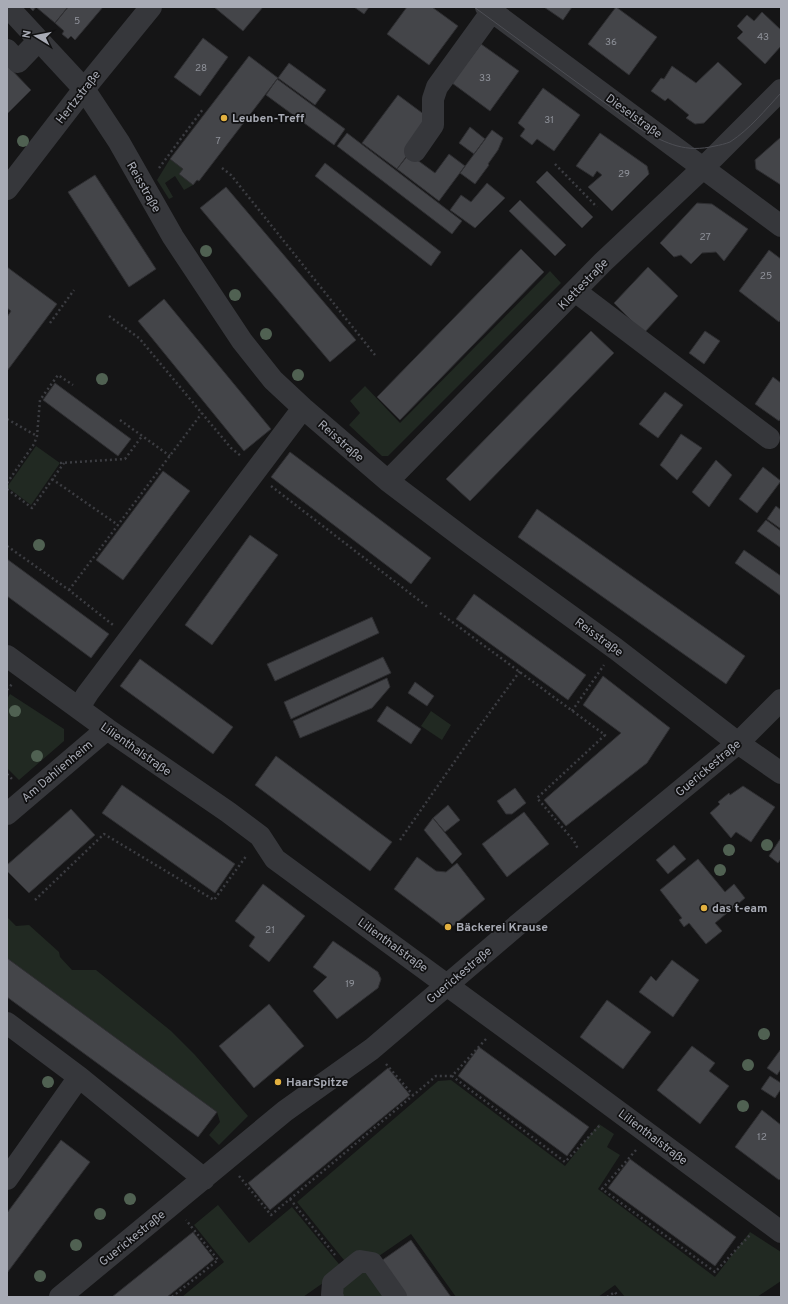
<svg xmlns="http://www.w3.org/2000/svg" width="788" height="1304" font-family="Overpass,sans-serif">
<style>
.green{fill:#212922}
.building{fill:#444549;stroke:#2f2f32}
.lines{fill:none;stroke-linecap:round;stroke-linejoin:round}
.path{stroke:#3c3d42;stroke-width:2.5;stroke-dasharray:2 3;stroke-linecap:butt}
.minor{stroke:#36373b;stroke-width:22}
.tram{stroke:#4d4e54;stroke-width:1}
.tree{fill:#506152}
.poi-dot{fill:#e3b140;stroke:#101011;stroke-width:1.5}
.labels{text-anchor:middle;stroke-width:3.5;stroke-linejoin:round;paint-order:stroke}
.number-label{font-size:10px;fill:#8f929a}
.street-label{font-size:12px;fill:#a8abb5;stroke:#101011}
.poi-label{font-size:12px;font-weight:bold;fill:#a8abb5;stroke:#101011;text-anchor:start}
</style>
<rect width="100%" height="100%" fill="#151516"/>
<!-- green -->
<path class="green" d="M170 159 183 169 179 174 193 185 184 190 175 176 165 183 173 197 169 199 157 180Z
M550 271 561 283 388 456H382L349 425 360 413 350 401 365 386 400 423Z
M36 446 60 463 31 505 7 487Z
M10 694 64 729V741L19 780 7 768V699Z
M431 711 451 725 442 740 421 726Z
M7 917 16 926 29 925 59 952 60 957 72 970H96L171 1031 195 1055 248 1116 219 1145 209 1135 220 1122 217 1112 7 958Z
M451 1080 565 1166 599 1124 614 1134 607 1147 620 1155 598 1189 715 1277 750 1232 781 1252V1281L757 1297H625L615 1285 598 1297H456L411 1234 376 1258 348 1265 297 1202 438 1081Z
M218 1205 249 1243 292 1207 343 1269 303 1297H182L224 1262 194 1225Z
M361 1272H373L389 1297H343V1286Z"/>
<!-- building -->
<path class="building" d="M29 7H68L55 23 36 7 33 11Z
M68 7H103L75 40 71 36 68 39 62 34 64 31 55 23Z
M214 7H263L243 31Z
M354 7H369L364 14Z
M407 7H432L458 26 429 65 387 34Z
M544 7H572L563 20Z
M616 7 657 37 629 75 588 44Z
M762 12 781 30V46L765 64 737 38 743 32 737 26 747 15 754 21Z
M203 38 228 57 200 96 174 77Z
M481 44 519 71 490 111 452 83Z
M249 56 278 78 199 181 197 180 193 185 179 174 183 169 170 159Z
M718 62 742 84 704 123 695 124 686 118 689 115 668 98 665 101 651 91 661 78 664 79 672 66 696 83Z
M289 63 326 90 315 105 278 78Z
M7 65 31 90 7 114Z
M277 79 345 129 334 145 266 95Z
M543 88 580 115 554 151 537 139 532 145 520 136 525 129 518 123Z
M398 95 433 121 397 169 362 143Z
M470 127 485 139 474 154 459 143Z
M492 130 503 138 498 150 488 164 489 165 475 184 460 173Z
M347 133 462 221 452 234 337 146Z
M600 133 647 166 649 174 612 211 588 187 602 175 597 171 593 177 576 166Z
M781 137V185L756 169 755 160Z
M409 154 435 173 449 154 465 166 439 201 397 169Z
M325 163 441 252 431 266 315 176Z
M547 171 593 217 582 228 536 182Z
M95 175 156 269 129 287 68 192Z
M487 183 505 198 475 228 450 210 461 195 471 202Z
M226 187 356 340 330 362 200 208Z
M520 200 566 245 555 256 509 211Z
M697 203 712 204 748 229 724 261 716 252 702 253 691 264 681 255 674 257 660 243Z
M521 249 544 272 400 420 377 397Z
M769 250 781 259V319L779 322 739 291Z
M7 267 57 304 7 371V317L11 311 7 308Z
M648 267 678 296 644 333 614 303Z
M164 299 271 429 244 451 138 321Z
M591 331 614 353 470 501 446 479Z
M705 331 720 341 704 364 689 353Z
M773 377 781 383V418L779 421 755 404Z
M55 383 131 439 118 456 43 400Z
M665 392 683 405 658 438 639 424Z
M681 434 702 448 677 480 660 465Z
M290 452 431 558 411 584 271 477Z
M716 460 732 475 709 507 692 492Z
M763 467 781 481 757 513 739 499Z
M163 471 190 491 123 580 96 560Z
M776 506 781 510V529L767 519Z
M537 509 745 656 726 684 518 537Z
M766 520 781 531V548L757 531Z
M250 535 278 555 212 645 185 625Z
M744 550 781 576V596L735 563Z
M7 559 109 634 91 658 7 596Z
M474 594 586 675 568 700 456 619Z
M372 617 379 633 275 681 267 664Z
M383 657 391 673 291 719 284 702Z
M140 659 233 727 213 754 120 686Z
M603 676 670 728 647 763 566 826 544 800 621 733 583 705Z
M387 678 390 687 372 708 300 738 293 721Z
M415 682 434 696 427 706 408 693Z
M387 706 421 729 411 744 377 721Z
M276 756 392 842 370 871 255 785Z
M122 785 235 864 215 893 102 813Z
M743 786 775 807 751 842 736 832 731 838 710 813 720 804 718 802 729 793 730 795Z
M515 788 526 803 512 814H506L497 801Z
M448 805 460 820 445 832 433 818Z
M71 809 95 835 29 893 7 871V865Z
M524 812 549 844 507 877 482 844Z
M433 818 462 854 452 864 424 830Z
M781 838V859L778 863 769 856Z
M674 845 686 859 668 874 656 860Z
M417 857 436 871 446 872 457 863 485 899 452 927 443 926 394 889Z
M698 859 725 892 734 884 745 898 715 923 722 931 706 944 689 923 684 927 679 920 682 918 660 890Z
M263 884 305 916 269 962 249 946 255 937 235 921Z
M333 941 378 972 381 979 378 988 337 1019 313 991 327 977 313 967Z
M7 958 217 1112 198 1137 7 997Z
M672 960 699 980 673 1017 639 992 651 976 656 981Z
M607 1000 651 1032 623 1069 580 1037Z
M269 1004 304 1046 254 1088 219 1046Z
M692 1046 715 1063 709 1071 729 1086 700 1124 657 1090Z
M479 1047 589 1127 567 1156 458 1076Z
M781 1049V1069L777 1075 767 1068Z
M388 1068 410 1095 270 1210 248 1183Z
M770 1076 781 1083V1089L775 1098 761 1089Z
M762 1110 781 1125V1178L779 1180 735 1147Z
M61 1140 90 1162 7 1273V1213Z
M630 1159 736 1237 715 1266 608 1188Z
M193 1232 214 1259 197 1273 167 1297H112Z
M411 1240 451 1297H406L381 1261Z"/>
<g class="lines">
<!-- path -->
<path class="path" d="M555 164 597 207
M159 168 203 109
M222 168 231 175 375 355
M109 316 139 338 231 448 241 456
M50 323 74 290
M7 419 37 436
M120 420 170 456
M60 463 125 459 142 436
M52 479 118 525
M7 483 34 444 37 436 40 400 58 375 73 385
M271 486 429 608
M7 489 32 508 64 463
M7 546 69 590 113 625
M69 590 202 413
M440 613 605 735 537 798 574 841 578 849
M7 690 12 684
M572 711 604 665
M7 774 13 780
M400 840 469 741 520 671
M35 900 104 834 214 900 247 855
M486 1039 452 1076 565 1162 600 1125
M386 1064 413 1095
M636 1150 602 1189 715 1272 750 1235
M239 1176 271 1215 436 1076H452
M290 1199 335 1255
M172 1297 218 1260 186 1220
M607 1297 615 1292 618 1297"/>
<!-- minor -->
<path class="minor" d="M8 7 84 89 119 142 173 237 242 341 273 380 303 408 388 481 470 543 616 649 738 743 781 773
M486 7 781 226
M7 50 18 62 39 40
M415 151 433 125V99L437 87 492 11
M7 189 84 89 151 7
M575 291 769 438
M388 481 603 262 704 167 781 90
M7 656 107 729 228 812 260 836 275 859 553 1063 781 1232
M79 707 88 693 303 408
M7 814 107 729
M7 1023 79 1077 204 1179
M7 1179 79 1077
M60 1297 285 1111 372 1049 528 916 738 743 781 700
M333 1297 332 1295 333 1283 360 1261 372 1263 396 1297"/>
<!-- tram -->
<path class="tram" d="M474 7 642 130C667 144 686 153 715 146 720 145 725 144 730 142 750 129 765 110 781 93"/>
</g>
<!-- trees -->
<g class="tree">
<circle cx="23" cy="141" r="6"/>
<circle cx="206" cy="251" r="6"/>
<circle cx="235" cy="295" r="6"/>
<circle cx="266" cy="334" r="6"/>
<circle cx="298" cy="375" r="6"/>
<circle cx="102" cy="379" r="6"/>
<circle cx="39" cy="545" r="6"/>
<circle cx="15" cy="711" r="6"/>
<circle cx="37" cy="756" r="6"/>
<circle cx="767" cy="845" r="6"/>
<circle cx="729" cy="850" r="6"/>
<circle cx="720" cy="870" r="6"/>
<circle cx="764" cy="1034" r="6"/>
<circle cx="748" cy="1065" r="6"/>
<circle cx="48" cy="1082" r="6"/>
<circle cx="743" cy="1106" r="6"/>
<circle cx="130" cy="1199" r="6"/>
<circle cx="100" cy="1214" r="6"/>
<circle cx="76" cy="1245" r="6"/>
<circle cx="40" cy="1276" r="6"/>
</g>
<!-- markers -->
<g class="poi-dot">
<circle cx="224" cy="118" r="4"/>
<circle cx="704" cy="908" r="4"/>
<circle cx="448" cy="927" r="4"/>
<circle cx="278" cy="1082" r="4"/>
</g>
<g class="labels">
<!-- number labels -->
<g class="number-label">
<text x="77" y="24">5</text>
<text x="763" y="40">43</text>
<text x="611" y="45">36</text>
<text x="201" y="71">28</text>
<text x="485" y="81">33</text>
<text x="549" y="123">31</text>
<text x="218" y="144">7</text>
<text x="624" y="177">29</text>
<text x="705" y="240">27</text>
<text x="766" y="279">25</text>
<text x="270" y="933">21</text>
<text x="350" y="987">19</text>
<text x="762" y="1140">12</text>
</g>
<!-- street labels -->
<g class="street-label">
<text transform="translate(78 97) rotate(-52)" y="4">Hertzstraße</text>
<text transform="translate(634 116) rotate(36)" y="4">Dieselstraße</text>
<text transform="translate(144 187) rotate(60)" y="4">Reisstraße</text>
<text transform="translate(583 284) rotate(-46)" y="4">Klettestraße</text>
<text transform="translate(341 441) rotate(41)" y="4">Reisstraße</text>
<text transform="translate(599 637) rotate(36)" y="4">Reisstraße</text>
<text transform="translate(136 749) rotate(35)" y="4">Lilienthalstraße</text>
<text transform="translate(708 768) rotate(-40)" y="4">Guerickestraße</text>
<text transform="translate(57 771) rotate(-40)" y="4">Am Dahlienheim</text>
<text transform="translate(393 945) rotate(36)" y="4">Lilienthalstraße</text>
<text transform="translate(459 975) rotate(-40)" y="4">Guerickestraße</text>
<text transform="translate(653 1137) rotate(37)" y="4">Lilienthalstraße</text>
<text transform="translate(132 1238) rotate(-39)" y="4">Guerickestraße</text>
</g>
<!-- poi labels -->
<g class="poi-label">
<text x="232" y="122">Leuben-Treff</text>
<text x="712" y="912">das t-eam</text>
<text x="456" y="931">Bäckerei Krause</text>
<text x="286" y="1086">HaarSpitze</text>
</g>
</g>
<!-- border -->
<rect width="788" height="1304" fill="none" stroke="#a8abb5" stroke-width="16"/>
<!-- north arrow -->
<g transform="translate(36 36) rotate(280)" stroke="#101011" stroke-width="3" paint-order="stroke">
<path d="M0-3L7 15L0 10L-7 15Z" fill="#a8abb5"/>
<text y="-6" font-size="11" font-weight="bold" text-anchor="middle" fill="#a8abb5">N</text>
</g>
</svg>
